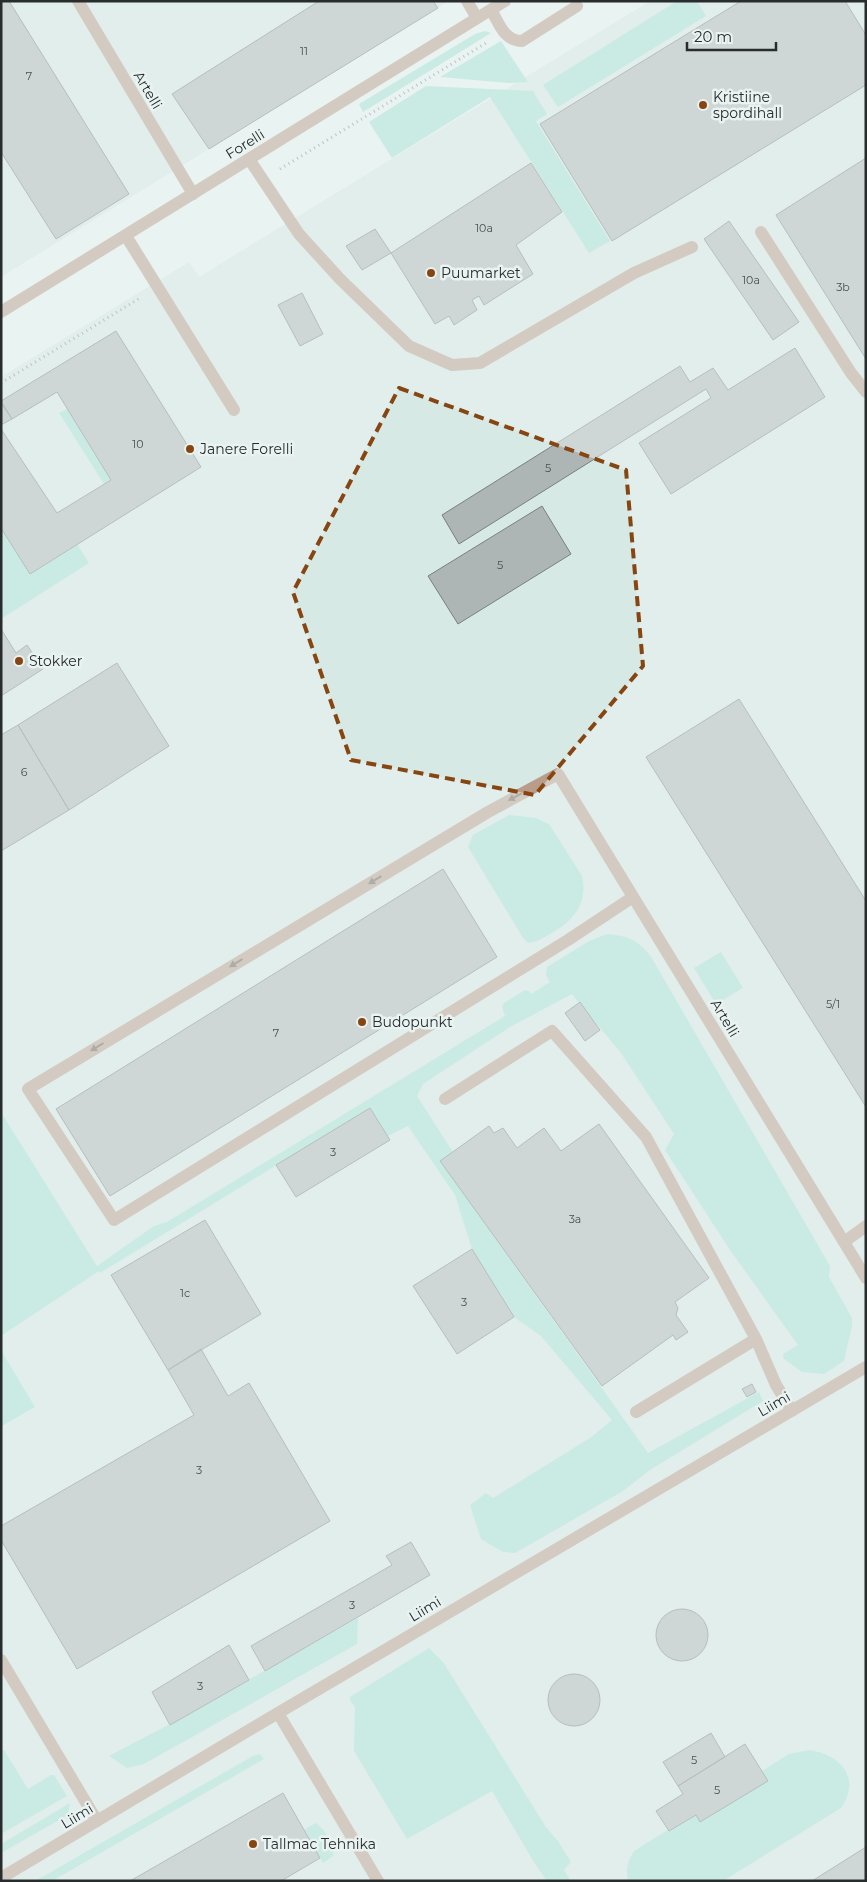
<svg xmlns="http://www.w3.org/2000/svg" width="867" height="1882" font-family="Montserrat,sans-serif">
<style>
.built{fill:#d7e9e5}
.green{fill:#a4e2d6}
.building{fill:#adb6b4;stroke:#77807e}
.lines{fill:none;stroke-linecap:round;stroke-linejoin:round}
.path{stroke:#868d8c;stroke-width:3;stroke-dasharray:1 4;stroke-linecap:butt}
.minor{stroke:#b99c89;stroke-width:12}
.oneway{fill:#635951}
.marked{fill:none;stroke:#864511;stroke-width:4;stroke-dasharray:10 6;stroke-linejoin:round}
.poi-dot{fill:#864511;stroke:#e9f3f1;stroke-width:2}
.labels{text-anchor:middle;stroke-width:5;stroke-linejoin:round;paint-order:stroke}
.number-label{font-size:11px;fill:#4a4e4e}
.street-label{font-size:14px;fill:#292c2c;stroke:#e9f3f1}
.poi-label{font-size:14px;fill:#292c2c;stroke:#e9f3f1;text-anchor:start}
</style>
<rect width="100%" height="100%" fill="#e9f3f1"/>
<!-- built -->
<path class="built" d="M1 1H449L1 277Z
M650 1H866V1881H1V1428L35 1407 1 1350V1336L99 1270 1 1112V377L189 262 199 277Z"/>
<!-- green -->
<path class="green" d="M677 1H697L706 16 558 107 543 85Z
M485 31 491 33 363 112 359 104 475 34Z
M501 41 528 82 508 83 440 77Z
M426 86 533 91 547 114 536 121 610 241 589 253 490 97 392 158 369 122Z
M67 409 111 480 104 484 59 413Z
M1 528 77 544 89 563 1 619Z
M509 815 536 818 549 824 582 876C588 903 574 921 550 934 543 938 537 942 528 943L523 938 468 847 473 835Z
M607 934C628 936 636 939 650 955L830 1266 829 1277 852 1318V1326L844 1361 824 1374 802 1372 784 1359 783 1354 798 1345 730 1250 665 1150 674 1134 621 1053 572 994 510 1027 423 1084 417 1096 453 1152 441 1162 648 1453 759 1392 763 1401 650 1470 623 1491 515 1553 503 1552 481 1539 470 1505 486 1493 493 1498 590 1438 612 1420 541 1336 514 1317 472 1249 455 1195 408 1126 388 1136 370 1108 100 1273 99 1271 1 1336V1112L97 1266 154 1226 167 1222 505 1016 502 1007 504 1003 525 990 529 991 531 994 550 982 546 975 547 967 589 941Z
M721 952 743 988 716 1004 694 968Z
M1 1350 35 1407 1 1427Z
M358 1618 357 1644 144 1764 127 1768 109 1756 170 1724Z
M429 1648 443 1662 546 1827 558 1841 571 1862 564 1870 571 1881H547L535 1864 492 1791 407 1839 354 1751 355 1707 350 1700V1697Z
M4 1750 28 1789 51 1775H54L67 1796 1 1834V1751Z
M809 1750C840 1754 862 1778 841 1808L723 1881H628C626 1868 627 1862 634 1851L789 1754Z
M260 1754 264 1759 52 1881H35L253 1756Z
M70 1803 68 1815 1 1853V1844Z
M315 1823C324 1827 336 1846 333 1856L323 1863 304 1830Z"/>
<!-- building -->
<path class="building" d="M1 1H9L129 194 56 239 1 152Z
M319 1H433L438 8 209 149 172 94Z
M741 1H845L866 35V85L612 241 540 124Z
M866 158V359L776 215Z
M531 163 562 212 516 245 533 274 484 305 479 296 472 300 477 310 454 325 449 316 435 324 391 253Z
M729 221 799 322 773 340 704 239Z
M375 229 391 253 362 270 346 246Z
M302 293 323 334 300 346 278 305Z
M116 331 201 467 30 574 1 528V429L57 513 111 480 57 392 12 419 1 401Z
M795 348 825 397 671 494 639 443 711 398 706 389 459 544 442 515 680 366 690 382 713 368 728 390Z
M1 403 12 419 1 425Z
M542 506 571 554 458 624 428 576Z
M1 629 16 653 27 645 43 669 1 696Z
M117 663 169 746 69 810 18 725Z
M739 699 866 901V1107L646 757Z
M18 725 69 810 1 851V735Z
M443 869 497 957 110 1196 56 1109Z
M580 1002 600 1030 585 1041 565 1013Z
M370 1108 390 1140 296 1197 276 1165Z
M599 1124 709 1278 675 1302 678 1308 676 1315 688 1332 676 1340 673 1335 602 1386 440 1161 489 1126 494 1133 503 1128 517 1148 544 1128 561 1151Z
M205 1220 261 1314 168 1370 111 1275Z
M472 1249 514 1317 457 1354 413 1286Z
M201 1349 228 1396 249 1383 330 1521 77 1669 1 1540V1526L194 1415 168 1370Z
M752 1384 756 1392 747 1397 742 1389Z
M411 1542 430 1575 265 1671 251 1646 392 1565 386 1556Z
M656 1635a26 26 0 1 1 52 0a26 26 0 1 1-52 0Z
M229 1645 249 1680 170 1725 152 1692Z
M548 1700a26 26 0 1 1 52 0a26 26 0 1 1-52 0Z
M711 1733 725 1757 678 1786 663 1762Z
M745 1744 768 1781 700 1822 696 1815 669 1831 656 1811 683 1794 678 1786Z
M283 1793 320 1858 281 1881H130Z
M866 1847V1881H812Z"/>
<g class="lines">
<!-- path -->
<path class="path" d="M280 169 486 43
M1 383 140 298"/>
<!-- minor -->
<path class="minor" d="M78 1 193 194
M467 1 477 18
M491 10C500 24 503 40 522 41L577 6
M249 159 299 234 340 279 409 346 452 365 480 363 634 273 692 247
M761 232 851 373 866 392
M126 236 234 410
M1 312 505 1
M633 897 568 940 114 1220 28 1089 488 812 558 774 866 1278
M445 1099 552 1031 646 1137 756 1339 776 1385 792 1411
M844 1242 866 1226
M636 1412 756 1339
M1 1660 97 1821
M278 1713 378 1881
M1 1878 278 1713 866 1367"/>
</g>
<!-- one-way arrows -->
<defs><path id="oneway-solid" d="M-6-.8H1V-3.2L6.5 0L1 3.2V.8H-6Z" transform="scale(1.25)"/></defs>
<g class="oneway">
<use href="#oneway-solid" transform="translate(515 797) rotate(152)"/>
<use href="#oneway-solid" transform="translate(375 880) rotate(149)"/>
<use href="#oneway-solid" transform="translate(236 963) rotate(149)"/>
<use href="#oneway-solid" transform="translate(97 1047) rotate(149)"/>
</g>
<!-- marked area -->
<path d="M0 0H867V1882H0ZM399 388 626 470 643 666 535 795 351 760 293 592Z" fill="#e9f3f1" fill-opacity=".55" fill-rule="evenodd"/>
<path class="marked" d="M399 388 626 470 643 666 535 795 351 760 293 592Z"/>
<!-- markers -->
<g class="poi-dot">
<circle cx="703" cy="105" r="5"/>
<circle cx="431" cy="273" r="5"/>
<circle cx="190" cy="449" r="5"/>
<circle cx="19" cy="661" r="5"/>
<circle cx="362" cy="1022" r="5"/>
<circle cx="253" cy="1844" r="5"/>
</g>
<g class="labels">
<!-- number labels -->
<g class="number-label">
<text x="304" y="55">11</text>
<text x="29" y="80">7</text>
<text x="484" y="232">10a</text>
<text x="751" y="284">10a</text>
<text x="843" y="291">3b</text>
<text x="138" y="448">10</text>
<text x="548" y="472">5</text>
<text x="500" y="569">5</text>
<text x="24" y="776">6</text>
<text x="833" y="1008">5/1</text>
<text x="276" y="1037">7</text>
<text x="333" y="1156">3</text>
<text x="575" y="1223">3a</text>
<text x="185" y="1297">1c</text>
<text x="464" y="1306">3</text>
<text x="199" y="1474">3</text>
<text x="352" y="1609">3</text>
<text x="200" y="1690">3</text>
<text x="694" y="1764">5</text>
<text x="717" y="1794">5</text>
</g>
<!-- street labels -->
<g class="street-label">
<text transform="translate(148 90) rotate(59)" y="5">Artelli</text>
<text transform="translate(245 144) rotate(-32)" y="5">Forelli</text>
<text transform="translate(725 1018) rotate(59)" y="5">Artelli</text>
<text transform="translate(774 1404) rotate(-30)" y="5">Liimi</text>
<text transform="translate(425 1609) rotate(-31)" y="5">Liimi</text>
<text transform="translate(77 1816) rotate(-31)" y="5">Liimi</text>
</g>
<!-- poi labels -->
<g class="poi-label">
<text x="713" y="102">Kristiine<tspan x="713" dy="16">spordihall</tspan></text>
<text x="441" y="278">Puumarket</text>
<text x="200" y="454">Janere Forelli</text>
<text x="29" y="666">Stokker</text>
<text x="372" y="1027">Budopunkt</text>
<text x="263" y="1849">Tallmac Tehnika</text>
</g>
</g>
<!-- border -->
<rect width="867" height="1882" fill="none" stroke="#292c2c" stroke-width="5"/>
<!-- scale -->
<path d="M687 42v8h89v-8" fill="none" stroke="#292c2c" stroke-width="2.5"/>
<text x="694" y="42" font-size="15" fill="#292c2c" stroke="#e9f3f1" stroke-width="4" paint-order="stroke">20 m</text>
</svg>
